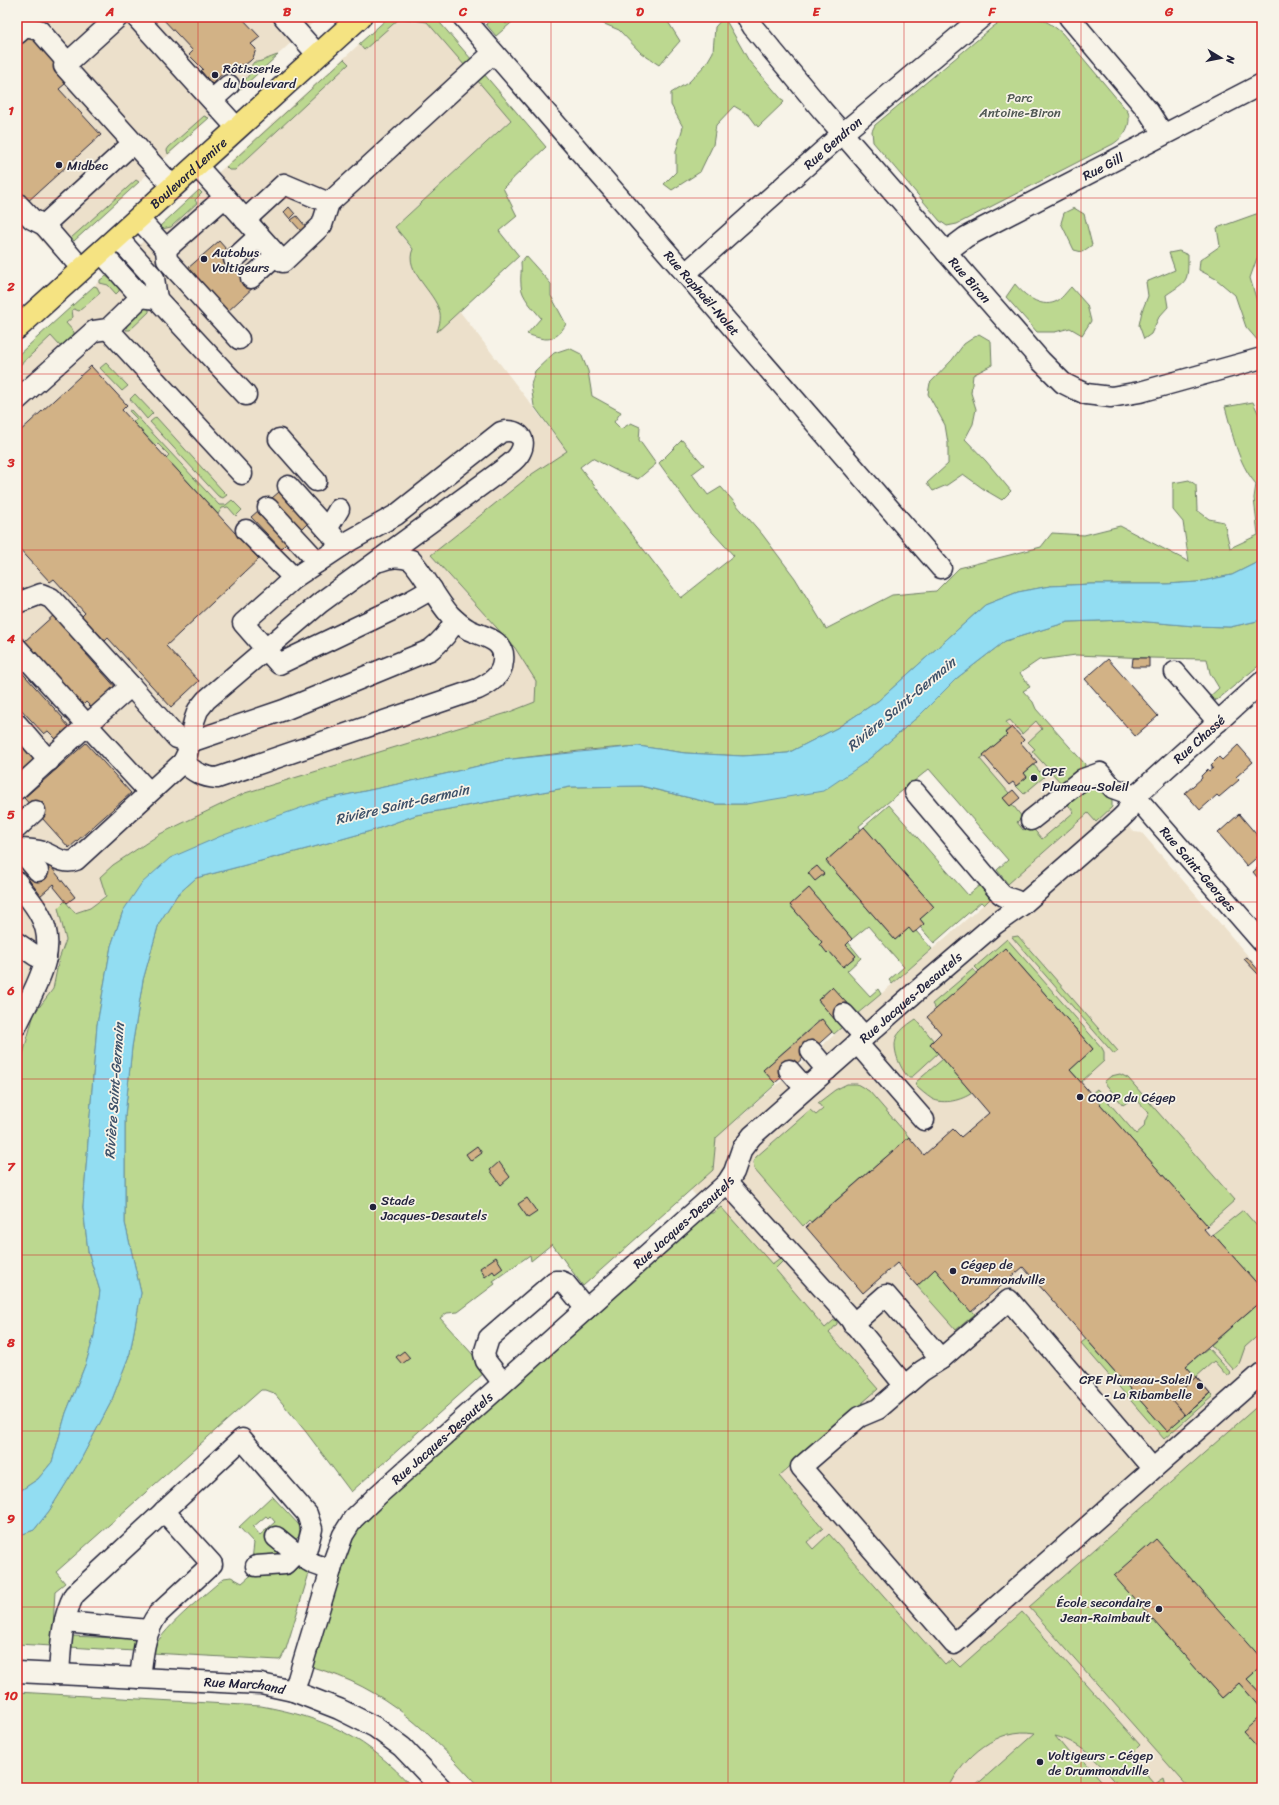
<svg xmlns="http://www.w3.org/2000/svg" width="1279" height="1805" font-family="Sriracha,sans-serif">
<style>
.built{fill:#ece0cb}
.green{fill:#bcd890;stroke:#6f7d66;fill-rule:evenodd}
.water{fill:#92ddf2;stroke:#6592a9}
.building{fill:#d2b286;stroke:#22223b}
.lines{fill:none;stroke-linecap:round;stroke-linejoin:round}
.minor-casing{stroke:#22223b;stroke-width:23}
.major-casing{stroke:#22223b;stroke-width:25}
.minor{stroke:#f7f3e8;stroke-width:20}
.major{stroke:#f5e382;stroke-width:22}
.grid{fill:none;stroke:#d62828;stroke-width:1;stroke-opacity:0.55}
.poi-dot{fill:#22223b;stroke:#f7f3e8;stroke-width:1.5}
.labels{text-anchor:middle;stroke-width:3.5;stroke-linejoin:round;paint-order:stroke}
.poi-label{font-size:13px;fill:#22223b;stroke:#f7f3e8;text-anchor:start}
.park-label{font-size:13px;fill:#505954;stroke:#f7f3e8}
.street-label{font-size:13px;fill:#22223b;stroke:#f7f3e8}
.water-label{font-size:14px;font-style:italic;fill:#3e5169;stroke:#f7f3e8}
.neatline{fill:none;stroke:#d62828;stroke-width:1.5}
.grid-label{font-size:13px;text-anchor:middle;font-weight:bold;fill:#d62828}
</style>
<rect width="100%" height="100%" fill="#f7f3e8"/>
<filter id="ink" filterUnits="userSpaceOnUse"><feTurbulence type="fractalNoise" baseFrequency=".025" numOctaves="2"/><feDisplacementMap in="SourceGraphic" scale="8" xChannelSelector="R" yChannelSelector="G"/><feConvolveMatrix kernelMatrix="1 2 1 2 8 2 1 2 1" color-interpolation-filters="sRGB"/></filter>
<g filter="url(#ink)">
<!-- built -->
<path class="built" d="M20 17H319L139 182 55 256 17 214V20Z
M389 17H435L511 120 395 227 567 451 431 555 515 648 536 681 535 702 507 713 245 793 160 834 113 865 106 895 90 908 75 913 59 959 53 989 34 1014 17 1076V356Z
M1021 693 1112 795V807L1134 832 1142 833 1262 972V1788H480L444 1749 421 1727 398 1707 356 1684 312 1667 342 1570 371 1513 709 1213 691 1190 713 1170 716 1138 1038 857 949 754Z"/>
<!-- green -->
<path class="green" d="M389 17H435L472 60 465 66 427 22 400 18 364 50 359 44Z
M494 17H499L506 24 513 17H518L496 36 486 24Z
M598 17H665L680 41 659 65 641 53 619 30 602 23Z
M724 17 749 61 784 102 758 127 749 115 734 106 716 125 713 145 700 172 672 190 664 184 676 172V151L683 127 671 105V93L689 82 706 64 713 52 715 27Z
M1009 17C1035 17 1041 15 1062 33L1128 112C1132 125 1124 137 1113 144L957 224 947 226 940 221 873 142 872 131 875 125 994 26Z
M278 55 233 96H232L231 94C237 87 253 76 251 66L254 62C260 63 270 57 278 55Z
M344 59 349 64 235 170H229L226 167Z
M484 74 546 147 503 188 517 216 499 231 519 256 437 332C439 326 441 320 440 313 435 291 403 271 413 249L395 227 511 120 477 80Z
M204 116 209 118 168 154 167 150 169 147Z
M136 180 139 182 74 241 71 238Z
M199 190 202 193 195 200 197 203 171 227 162 229 159 227Z
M1074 208 1084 214 1092 245 1082 252 1074 250 1061 223 1064 213Z
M1256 214H1262V256L1257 258 1250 278 1262 318V341L1259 342 1246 327 1235 295 1216 279 1199 270 1200 260 1220 246 1217 228Z
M1179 251 1188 255C1188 283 1188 280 1166 295L1168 307 1159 317 1151 334 1144 339 1139 325 1142 311 1148 296 1146 282 1175 270 1169 253Z
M526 256 551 284V296L566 324C555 343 546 341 527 334L541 318C534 309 521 297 521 285 520 277 522 270 521 262Z
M106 276 120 287 119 291 116 294 108 285 100 283V280Z
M1015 284C1024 295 1040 308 1055 302 1061 300 1067 291 1071 287L1087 305 1091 321 1082 335 1070 328 1055 332H1037L1006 297Z
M94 286 97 287 100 293 79 311 74 309 72 310 73 317 66 323 74 332V335L62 346H60L51 336 17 368V356Z
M145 308H149V312L130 330H126L127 325Z
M979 334 991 341 992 365 973 375 971 393 976 409 973 424 965 439 986 461 1011 491 1002 500 985 490 963 474 947 485 933 491 927 483 948 464V443L945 425 928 394 930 383 952 360 964 344Z
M569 348 581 354 588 371 592 396 621 412 614 422 621 429 631 423 640 427 639 440 656 464 638 479 619 472 592 458 580 467 681 598 734 556 694 512 659 463 682 440 704 465 692 474 708 495 721 487 762 534 795 578 826 629 892 595 936 591 959 568 1041 547 1052 533 1084 535 1120 526 1189 562 1183 522 1173 510V483L1189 480 1196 485 1197 510 1209 519 1224 522 1230 548 1258 535 1254 498 1256 484C1237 462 1233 434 1225 407L1253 402 1260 417 1262 426V560L1232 575 1198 582 1167 584H1091L1050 586 1018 592 985 605 878 701 837 728 788 753 743 756 685 753 638 746 588 750 503 760 445 774 323 800 123 911 111 946 97 1025 83 1207 88 1251 100 1291 94 1336 86 1363 66 1413 52 1462 38 1479 17 1493V1076L34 1014 53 989 59 959 66 940 58 908 65 901 75 913 90 908 106 896 100 877 113 865 160 834 245 793 507 713 535 702 536 681 515 648 431 555 532 474 567 451 534 406 531 385 535 371 554 353Z
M106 363 128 386 122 391 100 368Z
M135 394 153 413 147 419 130 399Z
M131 410 219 505H226L232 500 242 510 236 516 228 507 222 508 218 514 166 458 169 455 157 443 155 445 133 422 137 419 129 411Z
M156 417 222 490 227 495 223 498 218 496 150 422Z
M1125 620 1194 626 1230 627 1262 620V663L1217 700 1207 699 1219 688 1210 673 1207 659 1149 658 1076 655 1039 660 1020 673 1030 687 1023 691 1033 702 1036 709 1085 764 1084 771 1079 772 1061 783 1032 751 1035 749 1028 742 1042 729 1036 721 1022 734 1010 720 1006 722 1010 728 1005 732 1007 735 983 755 984 756 980 759 1009 793 1004 799 1010 806 1012 804 1022 817 1017 822 1023 830 1030 825 1042 839 1074 812 1065 801 1090 783 1103 785 1112 795V807L1096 822 1088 813 1008 884 997 870 1008 860 929 769 859 826 861 830 826 861 895 940 909 928 916 931 932 949 892 984 889 980 904 967 868 926 852 939 809 889 790 905 822 942 820 944 827 952 829 951 843 967 856 956 846 945 848 942 861 958 847 971 870 996 878 989 881 994 857 1014 832 988 818 1000 842 1027 834 1034 821 1019 763 1070 776 1084 716 1138 713 1170 583 1286 552 1244 531 1261 530 1255 493 1281 495 1284 458 1312 447 1313 440 1318 474 1356 485 1372 351 1492 306 1432 274 1393 266 1390H261L56 1572 65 1583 55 1591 52 1646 17 1644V1536L34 1530 49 1511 81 1459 111 1402 130 1353 141 1293 125 1223V1116L132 1047 143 980 159 923 177 895 196 878 310 848 374 830 416 815 570 787 640 786 715 804H746L863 764 921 714 957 678 1005 641 1068 622Z
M1034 765 1044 777 1024 794 1016 786 1027 777 1024 773Z
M889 805 968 895 980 885 990 899 984 905 981 902 934 943 920 927 924 924 920 919 934 907 864 827Z
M1018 936 1118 1051 1114 1054 1012 937Z
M1007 939 1102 1048 1104 1052V1061L1081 1082 1070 1070 1093 1049 1006 949 979 971 975 967Z
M973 969 977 974 936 1010 932 1004Z
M916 1019 933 1040 930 1044 938 1053 912 1077H908C900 1068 891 1048 897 1036 901 1029 910 1023 916 1019Z
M943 1059 972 1093C962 1100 944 1105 932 1099 926 1095 920 1090 915 1085L916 1082Z
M1120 1074 1128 1078 1235 1200 1207 1225 1091 1094 1097 1089 1136 1134 1144 1127 1145 1121 1149 1113 1136 1099 1133 1101H1129L1123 1105 1104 1082 1111 1076Z
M847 1084H857L869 1091 909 1137 811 1222 809 1220 803 1226 754 1169 753 1162 756 1157 810 1110 816 1115 823 1109 818 1103 835 1090Z
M721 1207 772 1264 780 1258H783V1261L775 1269 825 1328 834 1320H837V1324L829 1333 878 1389 779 1476 823 1528 807 1542 813 1549 829 1534 945 1665 952 1659 960 1667 1022 1612 1140 1745 1130 1755 1155 1784 1164 1778 1166 1788H1121C1102 1767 1084 1743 1055 1736L1073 1758 1078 1754 1108 1788H973L1035 1733C999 1726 963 1757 949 1788H480C430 1733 387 1688 312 1667L347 1552 358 1528 371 1513 709 1213H713Z
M1243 1210 1262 1232V1289L1213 1234Z
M935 1269 975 1314 956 1330 917 1286Z
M1262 1300V1332L1245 1347 1238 1367 1234 1370 1211 1345Z
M1086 1339 1167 1431 1210 1393 1213 1396 1164 1439 1081 1343Z
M1208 1348 1231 1373 1227 1376 1214 1361 1196 1377 1186 1366Z
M1262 1402V1659L1115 1576 1222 1698 1239 1683 1262 1709V1715L1244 1732 1262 1753V1788H1189L1029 1607Z
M272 1496 300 1526 299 1536 295 1540 286 1537 280 1558 252 1560 254 1543 239 1527ZM266 1516 268 1518 270 1516 275 1522 260 1535 253 1527Z
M299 1566 310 1570 286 1649 281 1659 279 1660 152 1653C157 1632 206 1594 224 1578L231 1577 242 1583 256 1571H278L290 1573Z
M71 1636 135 1639 134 1651 69 1647Z
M1262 1666V1695L1247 1679Z
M17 1692 261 1706C327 1718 368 1738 413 1788H17Z"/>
<!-- water -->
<path class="water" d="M1262 560V620L1230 627 1194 626 1125 620 1068 622 1005 641 957 678 921 714 863 764 823 791 746 804H715L641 786 570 787 416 815 374 830 310 848 196 878 177 895 159 923 143 980 132 1047 125 1116V1223L141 1293 130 1353 111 1402 81 1459 49 1511 34 1530 17 1536V1493L38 1479 52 1462 66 1413 86 1363 94 1336 100 1291 88 1251 83 1207 97 1025 111 946 123 911 141 884 170 858 221 836 323 800 445 774 503 760 638 746 685 753 743 756 788 753 837 728 878 701 985 605 1018 592 1050 586 1091 584H1167L1198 582 1232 575Z"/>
<!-- building -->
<path class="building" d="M161 17H241L260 37 251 44 256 49 253 58 250 61 246 64 237 66 234 63 212 84 201 71 203 69 189 55 193 51Z
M30 34 71 79 59 89 101 135 26 203 17 194V46Z
M289 207 295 214 290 219 284 212Z
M297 216 306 227 301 231 291 220Z
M219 241 257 284 226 313 187 269Z
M91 366 127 405 122 410 259 559 166 646 199 681 171 707 108 638 105 641 82 616 85 613 54 579 50 582 17 546V434Z
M279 492 308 523 301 530 272 498Z
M259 510 288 542 281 549 251 517Z
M55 614 89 652 86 654 118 690 95 711 86 702 83 705 25 641Z
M1133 658H1149V667H1132Z
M1108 659 1158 716 1135 736 1085 679Z
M17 667 63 718 62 719 70 728 57 740 48 731 44 734 17 705Z
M1012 727 1024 740 1021 743 1037 762 1024 773 1027 777 1016 786 1013 782 1009 785 983 755 1007 735 1005 733Z
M17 741 34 760 17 775Z
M86 743 131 793 69 848 24 798Z
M1238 745 1253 762 1236 777 1239 780 1219 797 1217 795 1200 810 1185 793 1202 778 1201 776 1208 769 1209 771 1213 768 1211 765 1219 757 1222 760Z
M1013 790 1020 798 1010 806 1003 798Z
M1239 814 1262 841V853L1247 866 1218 833Z
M864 827 934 907 920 919 924 924 916 931 913 933 909 928 895 940 826 861Z
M48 863 75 897 67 903 54 887 55 885 54 884 40 896 27 880Z
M1262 864V883L1253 872Z
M817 866 824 874 815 881 808 873Z
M809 888 852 939 846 945 856 956 843 967 829 951 827 953 820 944 822 942 790 905Z
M1005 948 1093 1049 1070 1070 1207 1225 1208 1226 1204 1229 1210 1236 1213 1234 1262 1289V1300L1186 1366 1210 1393 1167 1431 1023 1267 971 1312 935 1269 917 1286 897 1263 863 1293 806 1227 909 1137 924 1155 953 1129 961 1137 989 1113 930 1044 941 1033 927 1017Z
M1247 957 1260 972 1258 974 1244 959Z
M832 987 851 1008 836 1021 818 1000Z
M822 1019 832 1032 775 1083 763 1070Z
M477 1146 482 1153 471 1161 466 1154Z
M499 1162 510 1177 501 1185 490 1170Z
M527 1198 537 1212 528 1218 518 1204Z
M496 1257 503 1268 495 1274 493 1271 485 1277 480 1268Z
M404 1351 410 1358 402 1364 396 1357Z
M1196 1377 1210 1393 1185 1415 1171 1399Z
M1156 1539 1262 1659V1666L1247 1679 1262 1695V1709L1239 1683 1222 1698 1114 1576Z
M1262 1715V1753L1243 1732Z"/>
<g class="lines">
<defs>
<g id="minor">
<path d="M118 17 64 66 173 187"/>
<path d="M136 17 237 128"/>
<path d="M284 17 318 55"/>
<path id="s1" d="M463 17 941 568"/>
<path id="s2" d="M747 17 753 27 822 110 1041 361 1063 383 1075 389 1086 394 1111 397 1140 392 1262 358"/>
<path d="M1069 17 1149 112 1163 134"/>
<path d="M17 34 25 27 39 30 68 63"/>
<path d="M212 100 229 85"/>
<path d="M225 197 283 262 322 225 329 203 493 53"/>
<path d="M17 203 32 219 44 225"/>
<path d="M138 218 166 249 225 197 196 165"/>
<path d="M245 220 284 184 329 203"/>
<path d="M117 237 154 278 157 299"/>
<path d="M166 249 167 260 239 339"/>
<path d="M101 252 141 297 157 299 246 395"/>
<path id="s3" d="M946 252 966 237 983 228 1262 84"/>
<path d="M234 259 259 236"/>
<path d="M82 269 44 225 133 143"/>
<path id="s4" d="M686 273 843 133 982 17"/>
<path d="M251 278 276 255"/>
<path d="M108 329 242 474"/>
<path d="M17 400 94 331 108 329 141 297"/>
<path d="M279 439 316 481"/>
<path d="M288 486 342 546"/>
<path d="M268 508 318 562"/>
<path d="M327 529 339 509"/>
<path d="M246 530 294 578"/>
<path d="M17 603 41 594 51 598 131 686 87 725 149 792"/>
<path d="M17 648 87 725 17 789"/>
<path d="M1175 672 1218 722"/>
<path d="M131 686 177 738 190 742 284 710 430 650C442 641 449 633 455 620"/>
<path d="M17 724 49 761"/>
<path d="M183 762C194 772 202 777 217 778L478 689C490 683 502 676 503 661 506 640 484 637 469 630 462 626 455 620 450 615 435 598 426 576 411 560 399 556 391 557 380 561"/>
<path d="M915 792 1001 894C1008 900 1016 898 1022 905"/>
<path id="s5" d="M1031 820 1083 779 1100 773 1113 788 1135 796 1262 942"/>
<path d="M17 828 35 811"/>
<path d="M17 849C26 849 34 849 43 852 54 856 64 865 76 860L183 762 187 754 194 721 198 710 206 700 320 603 506 467C511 463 517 459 520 453 529 437 515 428 501 432L396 515 351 540 294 578 243 623 279 664 409 602 432 589"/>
<path d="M19 849 38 871"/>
<path d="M17 882C24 893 34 903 40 915 61 952 32 992 17 1025"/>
<path d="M17 943 36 956 46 958"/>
<path d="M844 1014 864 1036"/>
<path d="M857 1043 924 1120"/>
<path d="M811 1051 827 1070"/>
<path d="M789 1070 805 1088"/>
<path d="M727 1183 846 1314 905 1386"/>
<path d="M853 1324 886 1295 941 1359"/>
<path d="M503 1383 486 1361 484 1354 489 1338 555 1281H560L565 1283 586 1309"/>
<path d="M1153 1469 1009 1300 941 1359 922 1371 878 1409 859 1417 801 1467 954 1644C1056 1553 1159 1463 1262 1373"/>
<path d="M276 1537 293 1551 305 1554"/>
<path d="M256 1566 285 1564 291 1558 293 1551"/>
<path d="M65 1622 148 1630"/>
<path id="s6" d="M17 1672 261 1684 293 1691 339 1709 375 1727 402 1747 441 1788"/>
<path d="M59 1674C61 1647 61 1620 74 1595L242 1439 307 1514 312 1529 306 1552 307 1560 314 1564 331 1570"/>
<path d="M140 1678C143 1655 144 1633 158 1614L212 1564 164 1511"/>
<path id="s7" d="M293 1691 298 1679 334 1560 343 1535 353 1519 378 1495 727 1183 734 1172 742 1149 752 1136 904 1002 995 924 1022 905 1120 819 1127 812 1131 800 1262 682"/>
</g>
<g id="major">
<path id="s8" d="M17 328 360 17"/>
</g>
</defs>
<!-- minor casing -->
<use href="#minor" class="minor-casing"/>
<!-- major casing -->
<use href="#major" class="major-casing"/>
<!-- minor -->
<use href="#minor" class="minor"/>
<!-- major -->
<use href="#major" class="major"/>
</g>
</g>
<!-- grid -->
<path class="grid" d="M198 17V1788M375 17V1788M551 17V1788M728 17V1788M904 17V1788M1081 17V1788M17 198H1262M17 374H1262M17 550H1262M17 726H1262M17 902H1262M17 1079H1262M17 1255H1262M17 1431H1262M17 1607H1262"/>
<!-- markers -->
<g class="poi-dot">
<circle cx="215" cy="75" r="4"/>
<circle cx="59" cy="165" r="4"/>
<circle cx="204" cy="259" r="4"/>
<circle cx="1034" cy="778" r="4"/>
<circle cx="1080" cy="1097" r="4"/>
<circle cx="373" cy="1207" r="4"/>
<circle cx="953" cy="1271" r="4"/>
<circle cx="1200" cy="1386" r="4"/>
<circle cx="1159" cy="1609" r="4"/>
<circle cx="1040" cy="1762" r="4"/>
</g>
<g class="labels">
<!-- poi labels -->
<g class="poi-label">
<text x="223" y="73">Rôtisserie<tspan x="223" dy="15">du boulevard</tspan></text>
<text x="67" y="170">Midbec</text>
<text x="212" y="257">Autobus<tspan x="212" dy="15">Voltigeurs</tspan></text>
<text x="1042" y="776">CPE<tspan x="1042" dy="15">Plumeau-Soleil</tspan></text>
<text x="1088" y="1102">COOP du Cégep</text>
<text x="381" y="1205">Stade<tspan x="381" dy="15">Jacques-Desautels</tspan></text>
<text x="961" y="1269">Cégep de<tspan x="961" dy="15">Drummondville</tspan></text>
<text x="1192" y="1384" text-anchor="end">CPE Plumeau-Soleil<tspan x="1192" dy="15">- La Ribambelle</tspan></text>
<text x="1151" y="1607" text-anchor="end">École secondaire<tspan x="1151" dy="15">Jean-Raimbault</tspan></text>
<text x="1048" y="1760">Voltigeurs - Cégep<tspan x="1048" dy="15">de Drummondville</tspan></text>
</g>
<!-- park labels -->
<g class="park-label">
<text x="1020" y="102">Parc<tspan x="1020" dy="15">Antoine-Biron</tspan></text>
</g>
<!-- street labels -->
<g class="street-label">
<text dy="5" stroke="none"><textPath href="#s4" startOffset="196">Rue Gendron</textPath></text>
<text dy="5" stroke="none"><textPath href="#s3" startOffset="179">Rue Gill</textPath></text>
<text dy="5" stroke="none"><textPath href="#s8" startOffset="231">Boulevard Lemire</textPath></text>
<text dy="5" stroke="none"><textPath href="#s2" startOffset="345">Rue Biron</textPath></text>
<text dy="5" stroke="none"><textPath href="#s1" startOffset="365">Rue Raphaël-Nolet</textPath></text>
<text dy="5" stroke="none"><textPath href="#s7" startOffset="1339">Rue Chassé</textPath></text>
<text dy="5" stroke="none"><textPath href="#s5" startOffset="224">Rue Saint-Georges</textPath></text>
<text dy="5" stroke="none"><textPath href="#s7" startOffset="950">Rue Jacques-Desautels</textPath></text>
<text dy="5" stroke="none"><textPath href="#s7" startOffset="627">Rue Jacques-Desautels</textPath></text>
<text dy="5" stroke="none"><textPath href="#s7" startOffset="303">Rue Jacques-Desautels</textPath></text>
<text dy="5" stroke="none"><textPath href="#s6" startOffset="228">Rue Marchand</textPath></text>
</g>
<!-- water labels -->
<g class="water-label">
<text transform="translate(901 704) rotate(-40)" y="5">Rivière Saint-Germain</text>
<text transform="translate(402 804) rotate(-13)" y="5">Rivière Saint-Germain</text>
<text transform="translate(114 1091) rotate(-86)" y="5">Rivière Saint-Germain</text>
</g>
</g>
<!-- margin -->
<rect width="1279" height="1805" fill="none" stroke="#f7f3e8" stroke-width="44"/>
<!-- north arrow -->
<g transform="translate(1221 58) rotate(100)" stroke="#f7f3e8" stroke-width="3" paint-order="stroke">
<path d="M0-3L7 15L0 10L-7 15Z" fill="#22223b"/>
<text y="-6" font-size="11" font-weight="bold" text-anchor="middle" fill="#22223b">N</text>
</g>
<rect x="22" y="22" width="1235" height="1761" class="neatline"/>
<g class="grid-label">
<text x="110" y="16">A</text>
<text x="287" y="16">B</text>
<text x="463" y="16">C</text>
<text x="640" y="16">D</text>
<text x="816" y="16">E</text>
<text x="992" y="16">F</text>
<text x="1169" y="16">G</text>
<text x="11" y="115">1</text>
<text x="11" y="291">2</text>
<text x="11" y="467">3</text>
<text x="11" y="643">4</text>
<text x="11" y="819">5</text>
<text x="11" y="995">6</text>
<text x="11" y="1171">7</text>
<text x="11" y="1347">8</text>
<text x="11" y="1523">9</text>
<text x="11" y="1700">10</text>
</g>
</svg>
